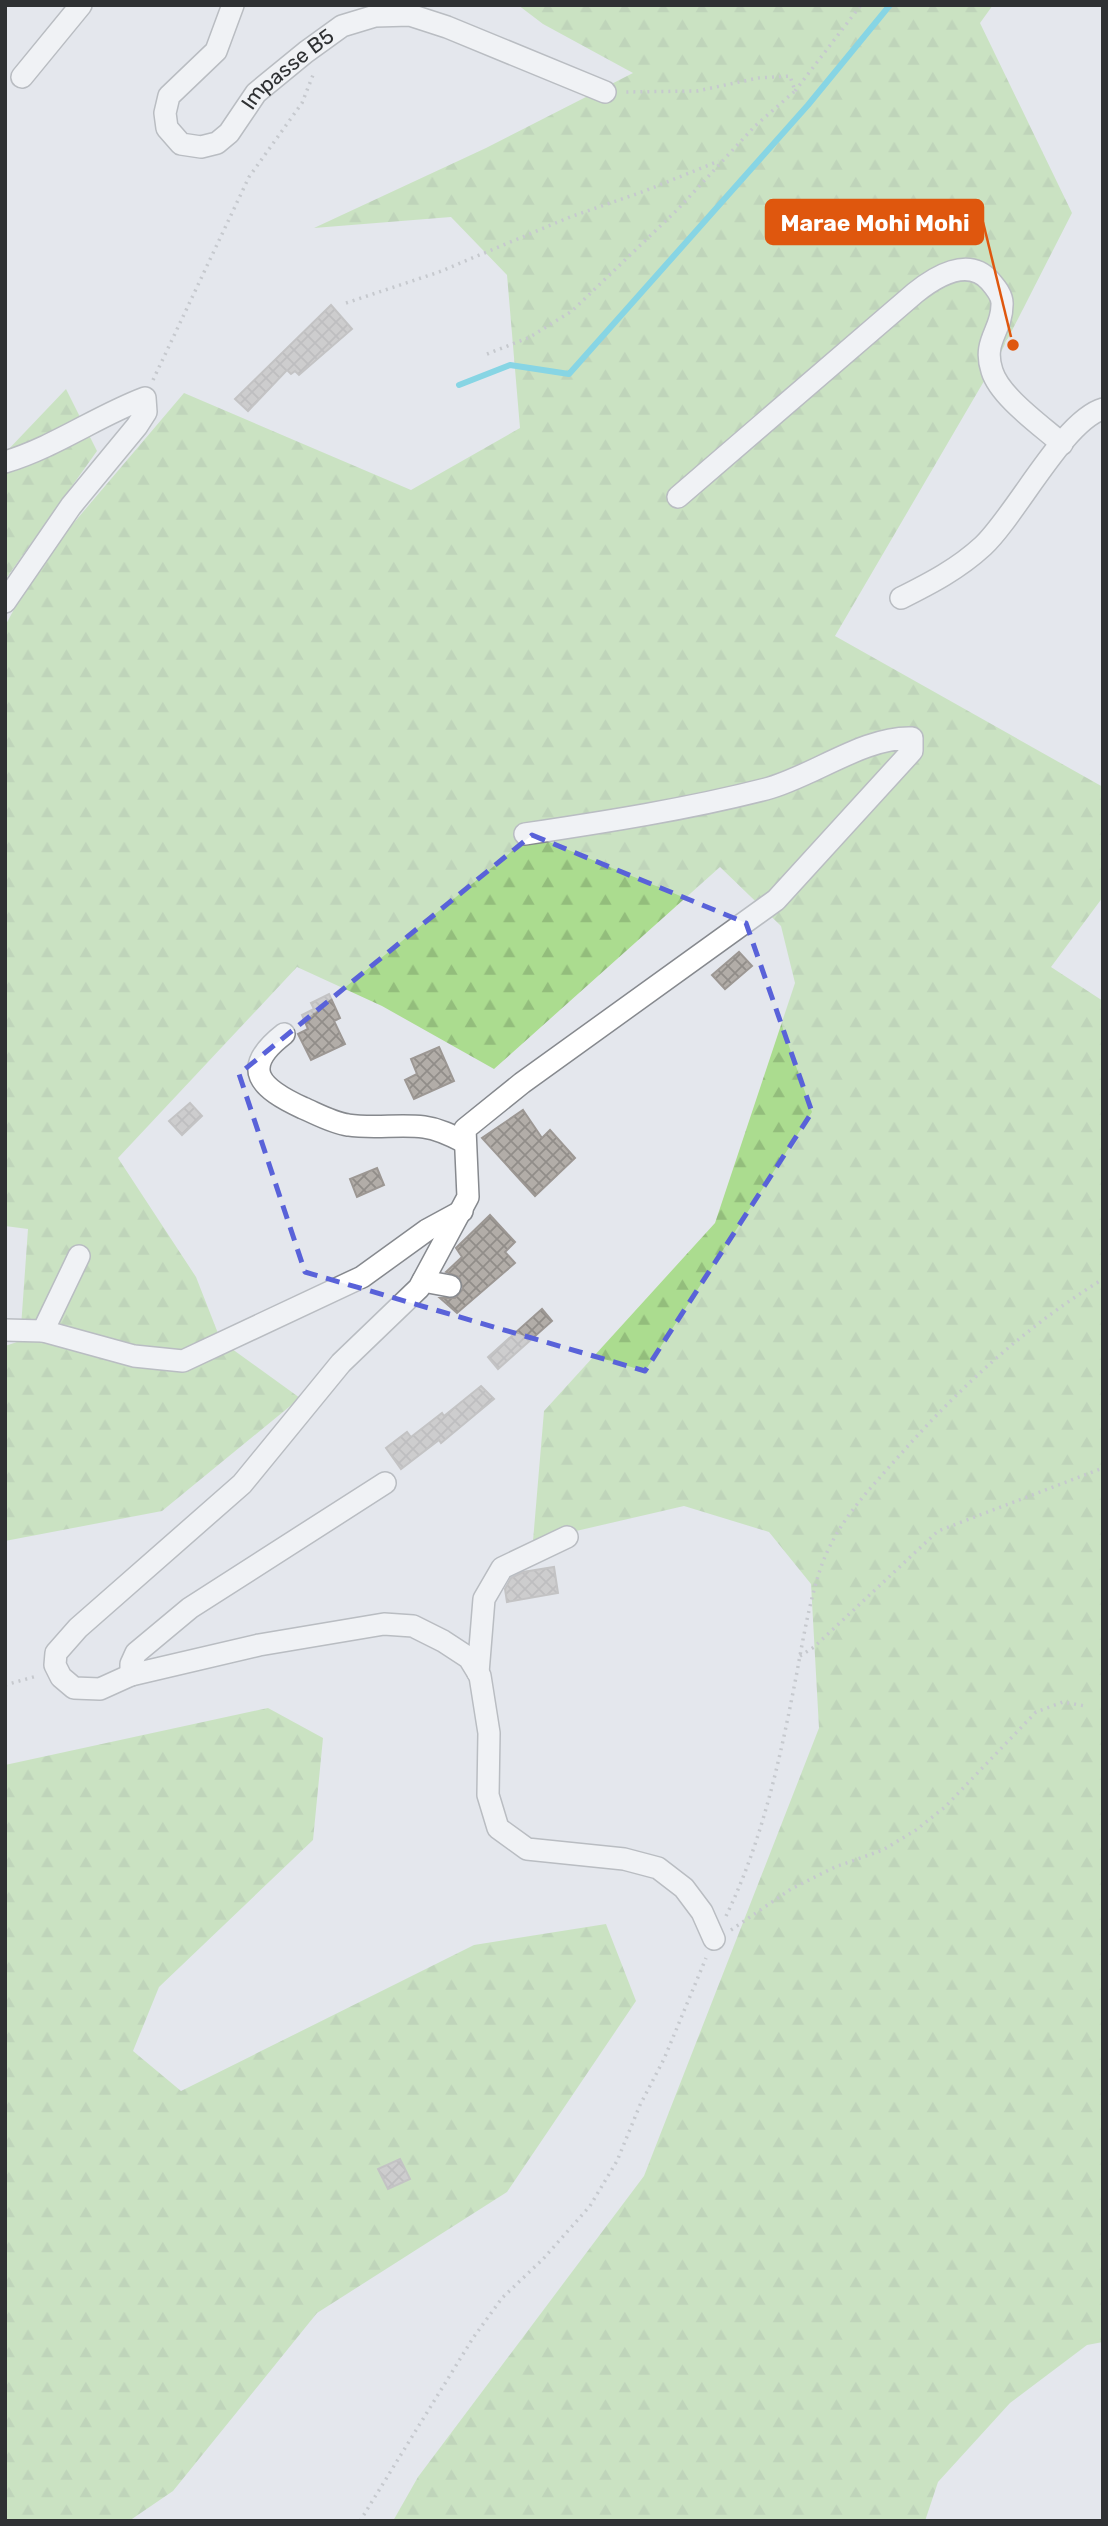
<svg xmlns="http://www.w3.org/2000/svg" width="1108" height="2526" font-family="Rubik,sans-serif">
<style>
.forest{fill:url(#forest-firs)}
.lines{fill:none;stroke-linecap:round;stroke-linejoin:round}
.stream{stroke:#17beda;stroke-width:6}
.building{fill:url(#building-cross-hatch);stroke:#9c9793;stroke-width:2}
.minor-casing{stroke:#86898e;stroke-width:24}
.path{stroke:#a2a4a9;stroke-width:3.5;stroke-dasharray:2 5;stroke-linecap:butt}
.minor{stroke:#fff;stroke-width:21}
.marked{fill:none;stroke:#5962d9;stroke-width:5;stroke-dasharray:14 9;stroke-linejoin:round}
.labels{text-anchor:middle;stroke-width:7;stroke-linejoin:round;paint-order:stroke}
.street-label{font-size:21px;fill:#2f3133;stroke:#e4e7ed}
.leader{fill:none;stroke:#df570e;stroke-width:2.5}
.callout-dot{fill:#df570e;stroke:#e4e7ed;stroke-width:2.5}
.callout{fill:#df570e;stroke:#df570e;stroke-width:2.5}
.callout-label{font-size:23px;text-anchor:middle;font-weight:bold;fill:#fff}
</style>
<defs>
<pattern id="forest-firs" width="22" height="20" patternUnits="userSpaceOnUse" patternTransform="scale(1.75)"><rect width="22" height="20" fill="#abdc8f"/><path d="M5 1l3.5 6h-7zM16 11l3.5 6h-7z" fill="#93bd7c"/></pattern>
<pattern id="building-cross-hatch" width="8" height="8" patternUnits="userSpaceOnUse" patternTransform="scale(1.75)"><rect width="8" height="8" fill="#b2ada8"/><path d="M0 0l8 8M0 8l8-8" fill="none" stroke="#918d89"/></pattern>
</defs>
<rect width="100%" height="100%" fill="#e4e7ed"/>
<!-- forest -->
<path class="forest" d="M518 5H993L980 23 1072 213 1001 352 835 636 1103 787V897L1051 967 1103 1001V2342L1087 2345 1010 2403 938 2482 925 2521H393L418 2477 644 2176 819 1728 811 1584 769 1532 684 1506 533 1541 544 1411 715 1223 795 983 781 926 720 867 494 1069 382 1006 297 967 118 1158 196 1277 221 1341 300 1398 162 1511 5 1541V1346L20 1341 28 1229 5 1226V626L38 565 184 393 411 490 520 428 507 275 451 217 314 228 486 148 633 73 543 24Z
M66 389 97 451 5 580V453Z
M268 1708 323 1738 313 1840 159 1987 133 2051 181 2091 474 1945 606 1924 636 2001 507 2192 317 2313 173 2491 129 2521H5V1765Z"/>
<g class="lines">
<!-- stream -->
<path class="stream" d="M459 385 510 365 569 374 808 105 890 5"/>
</g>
<!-- building -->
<path class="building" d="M331 305 352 329 299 375 295 371 291 374 287 370 248 411 235 399Z
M739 952 752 966 725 989 712 975Z
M329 994 340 1018 334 1021 345 1044 311 1060 298 1034 308 1029 302 1015 314 1009 311 1003Z
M439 1047 454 1081 414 1099 405 1080 417 1074 411 1059Z
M190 1103 202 1116 182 1135 169 1121Z
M523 1110 542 1138 550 1130 575 1158 535 1196 482 1138Z
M377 1168 384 1185 357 1197 350 1179Z
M490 1215 515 1242 505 1252 515 1263 457 1313 440 1298H455L463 1289 459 1277 446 1272 462 1257 456 1248Z
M542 1309 552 1321 498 1369 488 1357Z
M481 1386 494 1399 441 1443 439 1440 401 1469 386 1448 407 1432 411 1437 442 1413 444 1416Z
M554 1567 558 1593 507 1602 505 1589 511 1578 523 1572Z
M400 2159 410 2179 388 2189 378 2169Z"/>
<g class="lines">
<defs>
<g id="minor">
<path id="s1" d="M233 5 216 51 169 96 165 113 167 128 181 144 201 147 217 143 229 133 256 93 306 52 342 26 375 16 410 15 447 27 605 92"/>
<path d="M22 77 81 5"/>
<path d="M5 462C55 447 97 416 145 398L146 412 137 426 71 506 5 602"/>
<path d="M678 497 915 293C935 277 968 256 990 281 996 288 1003 296 1002 305 1002 331 982 341 992 371 1000 397 1042 426 1062 444"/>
<path d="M901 598C931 583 958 569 983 546 1016 515 1064 420 1103 409"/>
<path d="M525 834C605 822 688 809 766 789 812 777 865 736 912 738V751L776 900 522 1083 465 1129 468 1197 419 1288 341 1363 242 1484 78 1628 56 1653 55 1665 61 1677 74 1688 100 1689 131 1675 259 1645 384 1624 413 1626 443 1641 469 1658 480 1676 489 1733 488 1795 498 1828 527 1849 624 1859 658 1868 684 1888 702 1912 714 1939"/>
<path d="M284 1034C239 1069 260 1088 303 1108 317 1114 333 1123 348 1125 373 1129 399 1124 424 1127 439 1129 451 1135 464 1142"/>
<path d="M423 1281 450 1286"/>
<path d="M5 1330 43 1331 134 1356 183 1361 362 1277 427 1230 462 1211"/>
<path d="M43 1331 79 1256"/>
<path d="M478 1673 484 1599 502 1568 567 1537"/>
<path d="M131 1675V1664L136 1653 190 1608 385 1483"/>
</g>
</defs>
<!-- minor casing -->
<use href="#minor" class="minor-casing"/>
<!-- path -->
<path class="path" d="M795 91 861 5
M346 303 439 272 570 217 642 192 719 161
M487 354 530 337 572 311 678 209 755 126 795 91 790 76 758 78 697 91 625 92
M153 380 249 177 302 103 313 75
M800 1656 814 1647 938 1531 1103 1468
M5 1685 37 1676
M726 1916C763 1840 781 1755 797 1672 803 1639 809 1605 819 1573 834 1525 867 1492 899 1456 959 1388 1025 1327 1103 1279
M731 1930 791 1889 835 1867 883 1850 916 1830 945 1807 1036 1712 1063 1702 1085 1706
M360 2521 473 2338 502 2298 543 2259 590 2206 617 2161 640 2105 664 2059 706 1958"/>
<!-- minor -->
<use href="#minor" class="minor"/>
</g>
<!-- marked area -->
<path d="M0 0H1108V2526H0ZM532 835 746 923 812 1112 645 1371 305 1272 239 1074Z" fill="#e4e7ed" fill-opacity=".55" fill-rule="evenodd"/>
<path class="marked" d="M532 835 746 923 812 1112 645 1371 305 1272 239 1074Z"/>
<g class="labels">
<!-- street labels -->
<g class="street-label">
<text dy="7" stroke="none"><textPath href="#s1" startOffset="308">Impasse B5</textPath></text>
</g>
</g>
<!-- callouts -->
<path class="leader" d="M1013 345L983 222"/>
<circle class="callout-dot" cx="1013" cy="345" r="7"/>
<rect class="callout" x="766" y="200" width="217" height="44" rx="7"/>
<g class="callout-label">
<text x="875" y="231">Marae Mohi Mohi</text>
</g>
<!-- border -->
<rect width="1108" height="2526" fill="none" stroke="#2f3133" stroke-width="14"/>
</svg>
